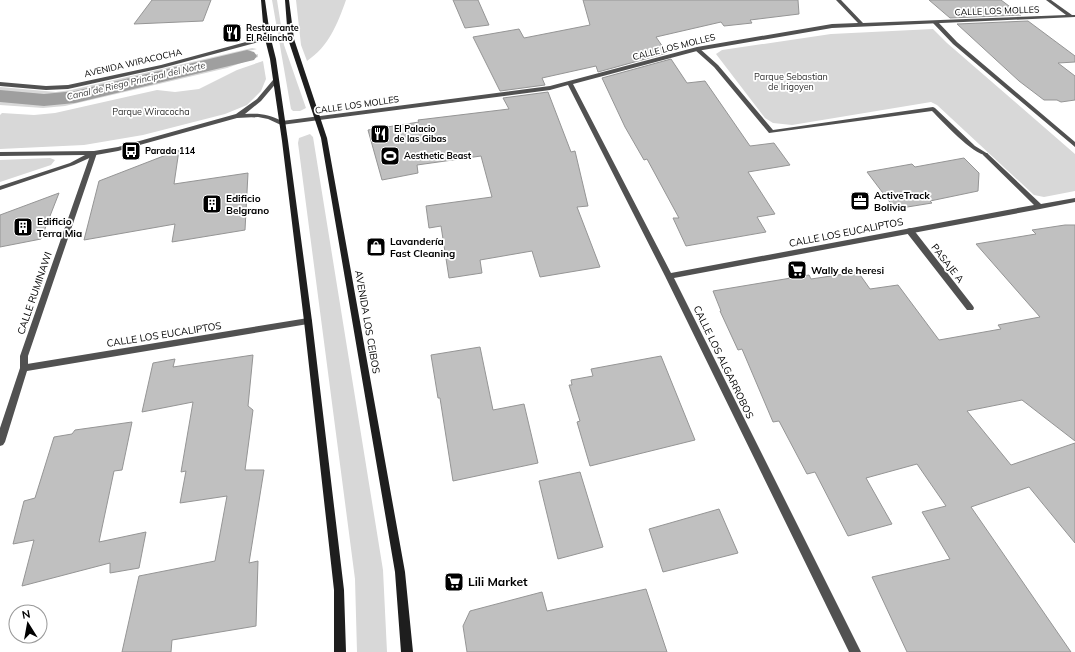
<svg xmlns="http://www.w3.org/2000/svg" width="1075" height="652" font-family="Mulish,sans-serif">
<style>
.green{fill:#d8d8d8}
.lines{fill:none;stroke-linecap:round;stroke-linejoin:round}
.canal{fill:#9f9f9f;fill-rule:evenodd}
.building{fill:#c0c0c0;stroke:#959595}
.lane{fill:#515151;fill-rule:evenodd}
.street{fill:#515151;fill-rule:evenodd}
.secondary{fill:#1e1e1e;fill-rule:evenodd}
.labels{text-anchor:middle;stroke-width:3.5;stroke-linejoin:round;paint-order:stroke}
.far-street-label{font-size:9px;fill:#000;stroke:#fff}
.far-poi-label{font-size:9px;font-weight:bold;fill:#000;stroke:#fff;text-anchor:start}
.far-park-label{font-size:9px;fill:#2f2f2f;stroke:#fff}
.far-water-label{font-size:9px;font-style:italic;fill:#404040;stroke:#fff}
.poi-label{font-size:10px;font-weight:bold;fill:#000;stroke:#fff;text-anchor:start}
.street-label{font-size:10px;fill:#000;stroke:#fff}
.near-poi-label{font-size:12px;font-weight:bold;fill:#000;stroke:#fff;text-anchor:start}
</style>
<rect width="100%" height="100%" fill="#fff"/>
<!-- green -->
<path class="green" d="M272 0H277L284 45 306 108 300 111H293L291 109Z
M296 0H346C337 25 329 46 307 61L301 45Z
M933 29 947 43 1075 154V191L1044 197 1034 195 937 105 931 102 792 125 773 123 765 118 716 54 722 50 831 34Z
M252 48 257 49 70 95 51 96 0 92V87L56 92 71 90Z
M258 54V57L227 68 65 106 43 108 0 105V101L46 104 65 102Z
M263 61 266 79 261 91 247 105 225 114 143 135 84 145 0 149V115L2 113 34 115 55 113 157 90 175 92 199 89 237 70Z
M310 134 313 137 383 570 387 652H357L355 579 298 143 299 138Z
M50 158 55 160 51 165 0 182V160Z"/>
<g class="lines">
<!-- canal -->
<path class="canal" d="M247 50 254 52 257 56 254 60 75 103 44 106 0 102V90L44 94 75 91Z"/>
</g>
<!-- building -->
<path class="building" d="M152 0H211L203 21 134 24Z
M453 0H478L489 25 465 28Z
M583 0H798L799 14 750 20 752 23 724 26 721 22 656 37 667 53 598 72 596 66 542 78 545 85 500 91 473 37 519 29 524 38 590 25Z
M929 0H1001L1021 15 950 18Z
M1028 21 1075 56V62L1058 63 1075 76V100L1061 102 1057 100H1044L1019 81 957 24Z
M671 59 687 83 705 81 750 146 774 143 790 165 748 172 775 214 757 217 766 232 686 246 673 218H679L647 159 644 160 625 127 602 78Z
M548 92 571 152 575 151 588 206 577 207 600 267 540 277 532 251 480 260 482 273 449 278 441 226 429 228 426 206 492 197 481 156 417 165 418 173 382 180 368 130 419 122 418 120 509 109 503 98Z
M179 150 174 184 248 173 245 230 172 242 175 224 84 240 99 181Z
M964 158 979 173 978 191 930 201 932 203 895 209 867 172 912 164 915 167Z
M59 193 41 239 0 247V215Z
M1065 225H1075V441L1022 400 967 411 1011 465 1075 443V543L1029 487 971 507 1071 652H907L872 577 950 559 922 512 946 506 917 464 866 478 892 524 848 536 815 472 807 474 779 421 773 422 742 349 738 350 720 311H721L713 291 809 275 811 279 858 272 870 289 898 285 939 340 1001 329 998 325 1040 317 976 244 1036 234 1032 230Z
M480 347 493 410 524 404 538 463 453 481 440 398H438L431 355Z
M253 355 248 406 253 410 245 470H264L249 563 258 561 256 626 172 640 171 652H122L139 576 215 561 227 496 180 503 186 471 181 472 193 402 142 412 153 363 175 359 173 367Z
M661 356 695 440 590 466 577 422 580 421 569 385H572L571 380 593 376 591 369Z
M132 422 122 470 114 471 99 542 146 532 139 568 110 573V563L22 586 34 540 13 544 24 501 35 498 54 437 72 434 75 430Z
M580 472 603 547 558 559 539 481Z
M719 509 738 553 663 572 649 529Z
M646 589 667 652H467L463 626 470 611 542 592 547 611Z"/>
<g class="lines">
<!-- lane -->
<path class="lane" d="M933 21H937L957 42 1075 142V147L953 44 933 23Z
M695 48H699L718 65 773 130 933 107 935 108 975 146 988 154 987 155C975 157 942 121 932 111L769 133 714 67 695 50Z
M94 151 97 153 28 356V368L27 371 24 372 21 371 20 368V356L91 153Z
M910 228 913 229 973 306 974 308 973 310H967L907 233 906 231 907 229Z"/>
<!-- street -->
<path class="street" d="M836 0H841L863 23 1066 15 1046 0H1051L1072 15H1075V17L832 28 697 51 573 84 671 273 1034 205 983 155V153H987L1041 204 1075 198V202L1040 209 674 278 861 652H849L665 276 568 85 550 90 281 125 268 119 258 117 237 118 118 151 96 155 74 165 0 190V186L70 163 85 155 0 156V152L94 151 118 147 236 114 257 99 273 80 275 79 278 81 261 101 245 114C259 113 269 114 282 121L550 86 697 47 832 24 858 23Z
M268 36 271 38 270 39 162 68 68 89 46 90 0 86V82L46 86 68 85 161 65Z
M308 318 311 319 312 321 311 323 308 324 27 371 5 442 3 445 0 446V428L21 365Z"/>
<!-- secondary -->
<path class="secondary" d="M261 0H265L270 35 276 59 288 141 312 321 344 590 346 652H334V590L304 321 282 141 270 59 264 35Z
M285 0H289L294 39 327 138 405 572 413 652H401L395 572 321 138 288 39Z"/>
</g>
<!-- icons -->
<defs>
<symbol id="restaurant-square" viewBox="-11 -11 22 22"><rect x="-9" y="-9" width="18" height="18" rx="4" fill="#000" stroke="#fff"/><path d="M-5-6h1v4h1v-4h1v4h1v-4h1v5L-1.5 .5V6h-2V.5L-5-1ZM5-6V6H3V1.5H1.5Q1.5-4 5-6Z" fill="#fff"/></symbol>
<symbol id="bus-square" viewBox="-11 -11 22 22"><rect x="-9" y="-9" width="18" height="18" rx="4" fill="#000" stroke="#fff"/><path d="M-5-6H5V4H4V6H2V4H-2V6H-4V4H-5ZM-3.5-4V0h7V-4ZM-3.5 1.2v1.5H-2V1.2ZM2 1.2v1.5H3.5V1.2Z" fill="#fff"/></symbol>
<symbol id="stadium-square" viewBox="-11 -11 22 22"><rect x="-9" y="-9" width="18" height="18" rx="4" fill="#000" stroke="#fff"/><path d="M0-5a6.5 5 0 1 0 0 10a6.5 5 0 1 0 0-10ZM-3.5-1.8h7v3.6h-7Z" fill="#fff"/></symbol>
<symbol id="office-square" viewBox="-11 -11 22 22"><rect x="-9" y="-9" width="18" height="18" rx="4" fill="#000" stroke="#fff"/><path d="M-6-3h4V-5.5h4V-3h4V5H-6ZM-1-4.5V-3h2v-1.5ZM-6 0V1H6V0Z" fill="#fff"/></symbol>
<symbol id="building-square" viewBox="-11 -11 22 22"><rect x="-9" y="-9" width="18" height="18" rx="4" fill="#000" stroke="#fff"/><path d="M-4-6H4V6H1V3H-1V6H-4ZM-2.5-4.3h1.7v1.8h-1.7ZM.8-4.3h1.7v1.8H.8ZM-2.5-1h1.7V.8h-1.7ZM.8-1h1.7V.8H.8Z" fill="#fff"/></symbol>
<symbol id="shop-square" viewBox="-11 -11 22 22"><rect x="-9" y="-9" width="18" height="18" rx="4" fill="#000" stroke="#fff"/><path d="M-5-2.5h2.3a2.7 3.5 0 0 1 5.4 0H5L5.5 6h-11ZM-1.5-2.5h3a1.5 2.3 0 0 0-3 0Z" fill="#fff"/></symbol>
<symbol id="supermarket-square" viewBox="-11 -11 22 22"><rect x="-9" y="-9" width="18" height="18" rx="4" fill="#000" stroke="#fff"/><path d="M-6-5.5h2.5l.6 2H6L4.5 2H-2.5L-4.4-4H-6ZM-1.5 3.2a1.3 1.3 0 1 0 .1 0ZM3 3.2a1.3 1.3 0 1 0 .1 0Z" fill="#fff"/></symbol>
</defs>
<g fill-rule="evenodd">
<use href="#restaurant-square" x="221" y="22" width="22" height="22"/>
<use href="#restaurant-square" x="369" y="123" width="22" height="22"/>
<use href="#bus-square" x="120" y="140" width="22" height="22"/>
<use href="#stadium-square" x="379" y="145" width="22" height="22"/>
<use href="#office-square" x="849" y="190" width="22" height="22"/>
<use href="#building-square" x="201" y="193" width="22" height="22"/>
<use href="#building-square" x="12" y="216" width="22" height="22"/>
<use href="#shop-square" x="365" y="236" width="22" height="22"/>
<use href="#supermarket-square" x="786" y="259" width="22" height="22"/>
<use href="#supermarket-square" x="443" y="571" width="22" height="22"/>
</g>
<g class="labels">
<!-- far-street labels -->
<g class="far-street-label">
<text transform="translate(997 11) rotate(-2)" y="3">CALLE LOS MOLLES</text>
<text transform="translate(674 47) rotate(-14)" y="3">CALLE LOS MOLLES</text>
<text transform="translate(133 63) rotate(-13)" y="3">AVENIDA WIRACOCHA</text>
<text transform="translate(357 105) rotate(-8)" y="3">CALLE LOS MOLLES</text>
</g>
<!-- far-poi labels -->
<g class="far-poi-label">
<text x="246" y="31">Restaurante<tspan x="246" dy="10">El Relincho</tspan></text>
<text x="394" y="132">El Palacio<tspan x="394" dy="10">de las Gibas</tspan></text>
<text x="145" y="154">Parada 114</text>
<text x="404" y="159">Aesthetic Beast</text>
</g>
<!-- far-park labels -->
<g class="far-park-label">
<text x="791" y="80">Parque Sebastian<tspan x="791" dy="10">de Irigoyen</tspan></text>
<text x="151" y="115">Parque Wiracocha</text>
</g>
<!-- far-water labels -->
<g class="far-water-label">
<text transform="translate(136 81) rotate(-13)" y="3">Canal de Riego Principal del Norte</text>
</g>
<!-- poi labels -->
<g class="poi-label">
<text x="874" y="199">ActiveTrack<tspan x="874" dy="12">Bolivia</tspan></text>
<text x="226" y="202">Edificio<tspan x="226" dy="12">Belgrano</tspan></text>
<text x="37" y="225">Edificio<tspan x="37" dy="12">Terra Mia</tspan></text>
<text x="390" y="245">Lavandería<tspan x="390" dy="12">Fast Cleaning</tspan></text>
<text x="811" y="274">Wally de heresi</text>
</g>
<!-- street labels -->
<g class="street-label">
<text transform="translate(846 232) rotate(-11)" y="4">CALLE LOS EUCALIPTOS</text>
<text transform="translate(948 263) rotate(52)" y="4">PASAJE A</text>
<text transform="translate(34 293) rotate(-71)" y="4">CALLE RUMINAWI</text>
<text transform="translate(368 322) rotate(80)" y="4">AVENIDA LOS CEIBOS</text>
<text transform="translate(164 334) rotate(-9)" y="4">CALLE LOS EUCALIPTOS</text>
<text transform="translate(724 362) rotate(64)" y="4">CALLE LOS ALGARROBOS</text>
</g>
<!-- near-poi labels -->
<g class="near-poi-label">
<text x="468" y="586">Lili Market</text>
</g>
</g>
<!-- north arrow -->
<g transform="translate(28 624) rotate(349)"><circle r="19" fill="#ffffff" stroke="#999999"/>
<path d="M0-3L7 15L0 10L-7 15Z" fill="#000000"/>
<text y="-6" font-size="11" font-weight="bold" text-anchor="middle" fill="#000000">N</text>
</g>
</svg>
